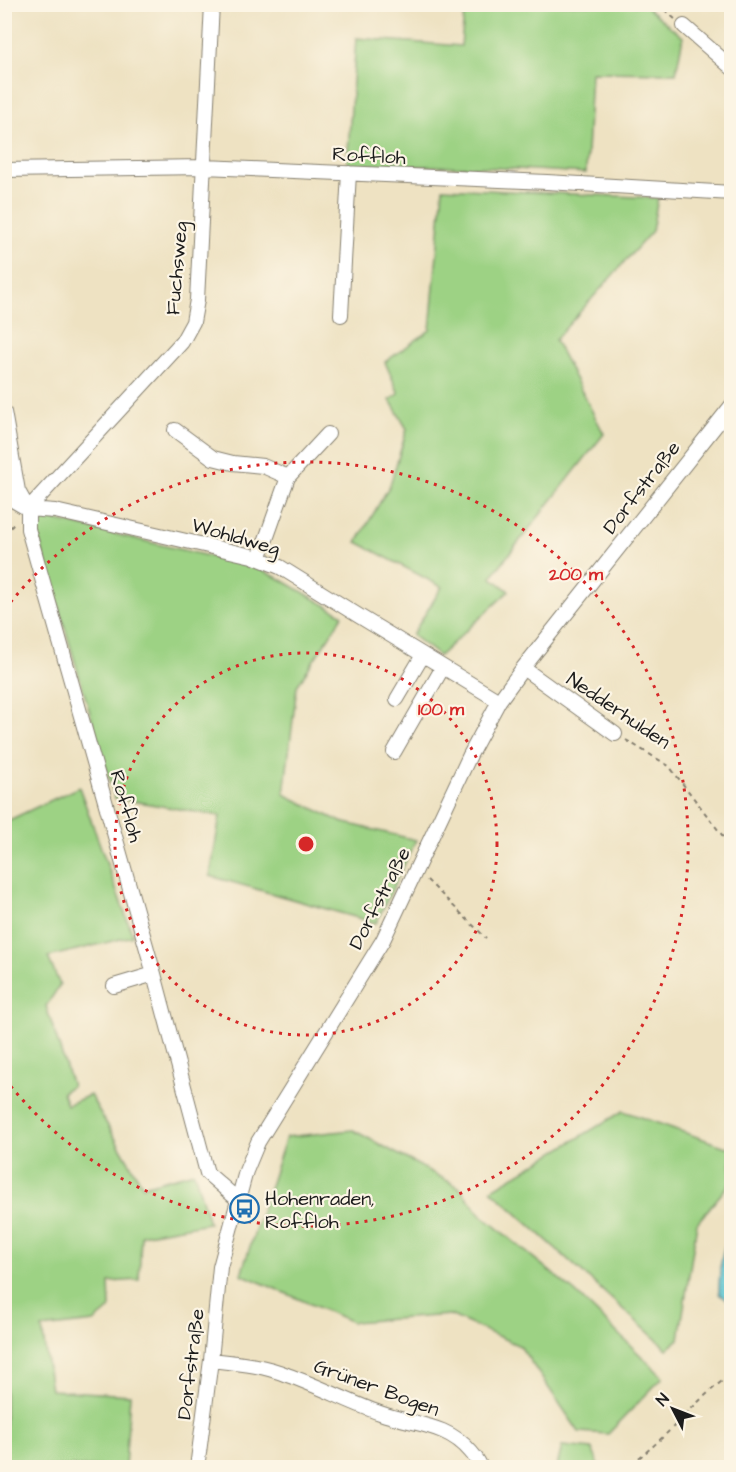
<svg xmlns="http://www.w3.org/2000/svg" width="736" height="1472" font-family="'Architects Daughter',sans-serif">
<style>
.green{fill:#9dd284;stroke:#5c7750;stroke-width:1.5}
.water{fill:#58c4d1;stroke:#3a7076;stroke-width:1.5}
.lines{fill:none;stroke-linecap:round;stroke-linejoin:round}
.minor-casing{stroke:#857f6f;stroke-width:16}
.path{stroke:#857f6f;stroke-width:2;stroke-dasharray:4.5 4.5;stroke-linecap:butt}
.minor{stroke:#fff;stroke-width:14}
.ring{fill:none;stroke:#d62828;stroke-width:3;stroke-dasharray:3 6}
.labels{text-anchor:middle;stroke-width:4.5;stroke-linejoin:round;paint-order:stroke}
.street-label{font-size:20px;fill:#1c1c1c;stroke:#fcf5e5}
.poi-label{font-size:20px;fill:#1c1c1c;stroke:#fcf5e5;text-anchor:start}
.centre{fill:#d62828;stroke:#fcf5e5;stroke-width:3}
.ring-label{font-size:18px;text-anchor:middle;font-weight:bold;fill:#d62828;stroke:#fcf5e5;stroke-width:4.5;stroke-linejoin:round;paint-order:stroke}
</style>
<rect width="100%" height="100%" fill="#fcf5e5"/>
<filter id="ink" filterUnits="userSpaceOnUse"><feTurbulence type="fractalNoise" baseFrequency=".0167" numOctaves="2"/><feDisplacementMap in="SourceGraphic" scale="12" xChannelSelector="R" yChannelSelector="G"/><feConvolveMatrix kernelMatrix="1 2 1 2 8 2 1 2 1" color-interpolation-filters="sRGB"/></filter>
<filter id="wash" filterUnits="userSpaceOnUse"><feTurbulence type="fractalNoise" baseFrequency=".008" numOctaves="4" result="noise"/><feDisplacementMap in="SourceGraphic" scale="24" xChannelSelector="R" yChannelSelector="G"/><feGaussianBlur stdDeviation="1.35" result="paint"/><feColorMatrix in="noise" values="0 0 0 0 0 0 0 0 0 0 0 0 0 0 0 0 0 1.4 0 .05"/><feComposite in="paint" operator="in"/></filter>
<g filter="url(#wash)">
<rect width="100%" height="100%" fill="#eee2c2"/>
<!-- green -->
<path class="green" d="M465 4 644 5 683 37 676 73 591 72 586 173 481 167 347 165 356 38 461 46Z
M443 188 658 198 652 231 555 340 604 434 491 577 509 591 439 656 412 635 442 587 357 542 390 485 407 429 390 400 399 394 385 362 430 330Z
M46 518 255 567 280 579 343 615 297 686 284 794 341 822 416 840 376 923 210 876 220 816 115 798 35 526Z
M79 787 133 936 48 957 60 985 46 1006 72 1086 62 1092 67 1105 90 1095 143 1186 194 1172 209 1223 141 1235 139 1280 109 1282 110 1309 94 1322 42 1328 51 1390 130 1395 125 1467H5V822Z
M623 1111 726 1147 731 1146V1182L697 1223 679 1339 667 1349 491 1190Z
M353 1130 459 1187 480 1214 575 1292 663 1377 608 1434 579 1432 520 1346 450 1315 352 1322 241 1274 286 1137Z
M562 1446 592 1449 600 1467H557Z"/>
<!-- water -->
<path class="water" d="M731 1231V1302L719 1294C719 1273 721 1249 731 1231Z"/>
</g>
<g filter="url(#ink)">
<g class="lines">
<defs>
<path id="minor" d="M684 26 732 68
M4 170 204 167 547 182 732 193
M341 315 349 173
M4 412 18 491 28 509V529L154 974 207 1173 237 1199
M175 430 213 458 233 463 263 466 288 477
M4 495 28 509 55 511 252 556 280 567 359 616 499 701
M28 509 182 342 193 322 197 300 212 4
M259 559 288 477 328 434
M523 668 615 734
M397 699 423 655
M394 752 443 667
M114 986 154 974
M211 1360C237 1363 263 1365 287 1375 319 1386 349 1402 380 1413 413 1425 447 1423 471 1452 475 1457 479 1461 481 1468
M197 1468 211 1360 220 1267 246 1171 258 1142 383 940 470 755 499 701 523 668 732 405"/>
</defs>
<!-- minor casing -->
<use href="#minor" class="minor-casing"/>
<!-- path -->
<path class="path" d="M658 4 675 19
M4 534 14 524
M626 740 669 766 732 848
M427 880 486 938
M624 1468C665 1443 693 1400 732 1374"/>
<!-- minor -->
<use href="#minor" class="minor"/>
</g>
</g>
<!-- distance rings -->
<g class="ring">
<circle cx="306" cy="844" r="191"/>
<path d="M5 609A382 382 0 1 1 5 1079"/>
</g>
<!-- icons -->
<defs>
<symbol id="bus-ring" viewBox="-11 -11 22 22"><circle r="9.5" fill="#fcf5e5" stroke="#1f6fb2" stroke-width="1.5"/><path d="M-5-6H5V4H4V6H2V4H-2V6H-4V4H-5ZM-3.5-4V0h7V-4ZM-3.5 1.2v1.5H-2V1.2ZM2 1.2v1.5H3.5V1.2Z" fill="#1f6fb2"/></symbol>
</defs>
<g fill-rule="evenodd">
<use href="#bus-ring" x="228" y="1192" width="33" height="33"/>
</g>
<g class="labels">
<!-- street labels -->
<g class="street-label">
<text transform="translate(369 155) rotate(3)" y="7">Roffloh</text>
<text transform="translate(176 268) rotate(-85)" y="7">Fuchsweg</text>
<text transform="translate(641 487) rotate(-52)" y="7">Dorfstraße</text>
<text transform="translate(236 536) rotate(16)" y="7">Wohldweg</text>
<text transform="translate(619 710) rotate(34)" y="7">Nedderhulden</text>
<text transform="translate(127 806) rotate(74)" y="7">Roffloh</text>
<text transform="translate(379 898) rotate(-63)" y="7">Dorfstraße</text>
<text transform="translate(190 1364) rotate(-83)" y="7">Dorfstraße</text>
<text transform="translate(377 1387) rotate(20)" y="7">Grüner Bogen</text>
</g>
<!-- poi labels -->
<g class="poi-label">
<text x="265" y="1205">Hohenraden,<tspan x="265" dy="23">Roffloh</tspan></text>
</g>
</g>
<circle cx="306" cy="844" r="9" class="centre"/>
<g class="ring-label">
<text x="576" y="580">200 m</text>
<text x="441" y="715">100 m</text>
</g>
<!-- margin -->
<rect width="736" height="1472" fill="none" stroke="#fcf5e5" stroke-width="24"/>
<!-- north arrow -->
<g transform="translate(673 1409) rotate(312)" stroke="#fcf5e5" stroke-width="4.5" paint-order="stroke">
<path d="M0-4.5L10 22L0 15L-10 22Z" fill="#1c1c1c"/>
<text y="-9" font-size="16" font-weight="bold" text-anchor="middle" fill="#1c1c1c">N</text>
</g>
</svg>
